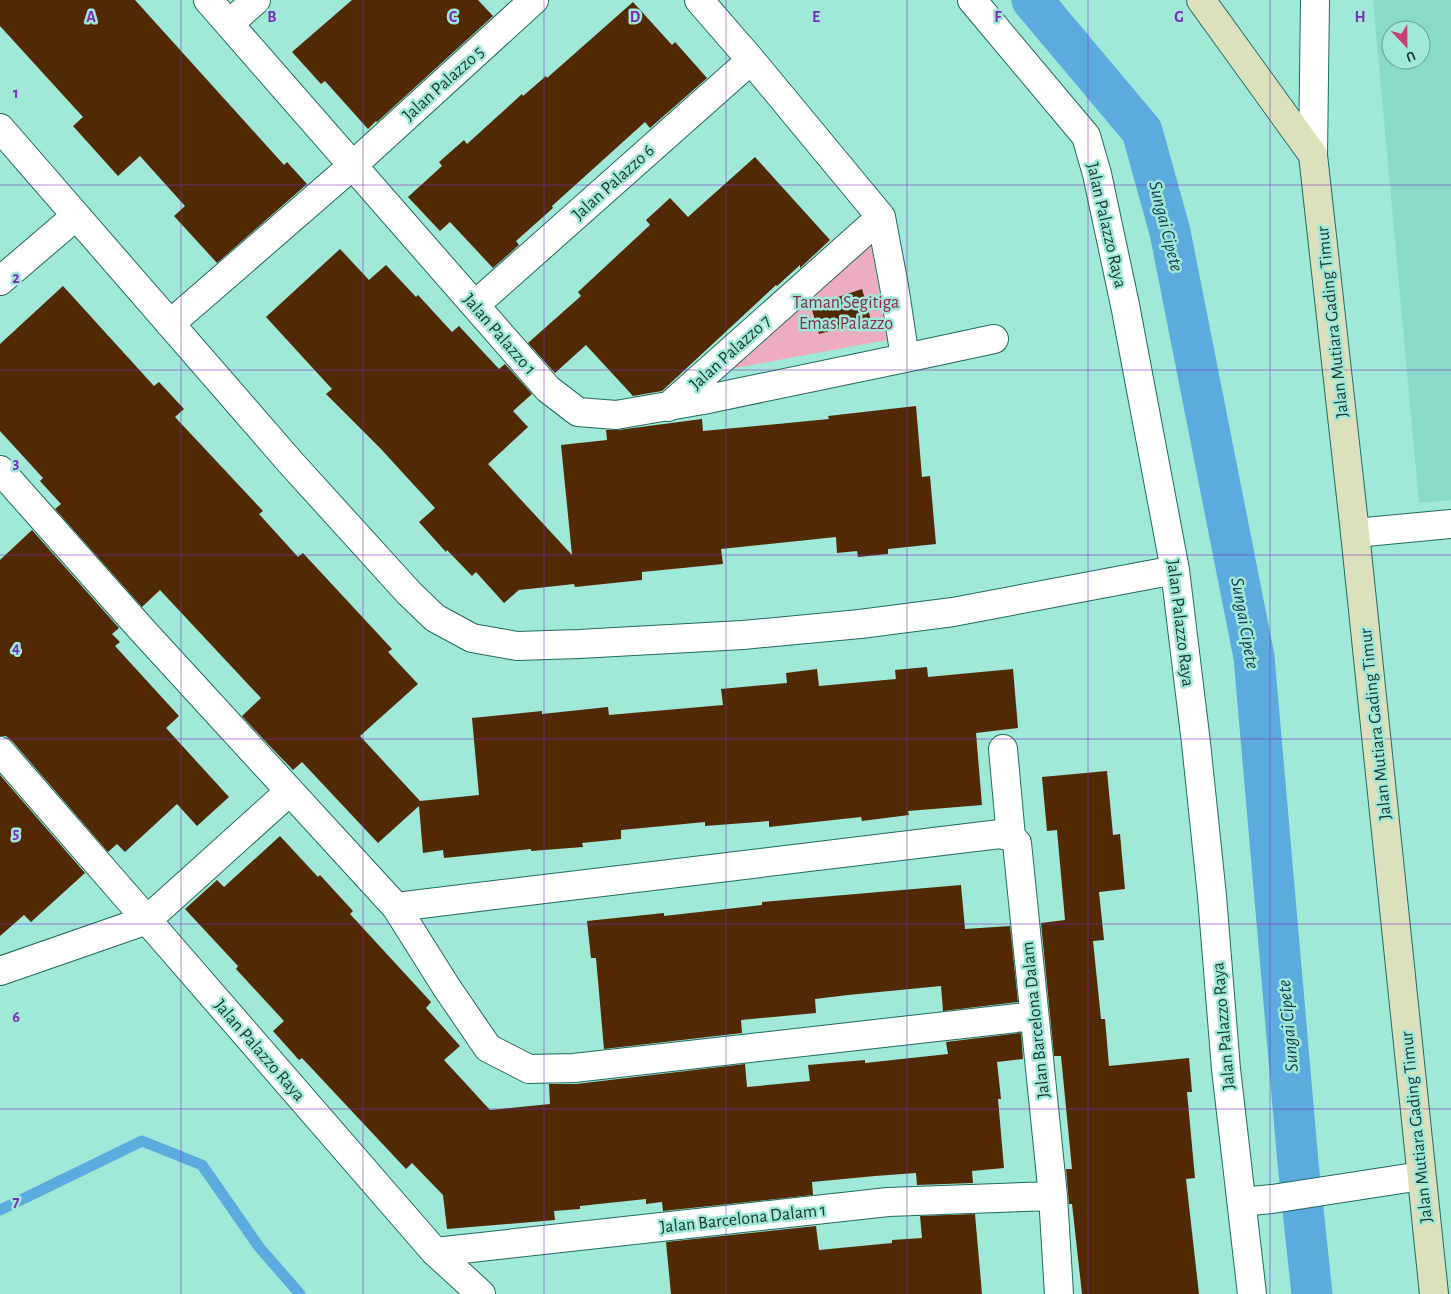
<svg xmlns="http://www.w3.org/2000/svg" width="1451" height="1294" font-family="'Alegreya Sans',sans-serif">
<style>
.built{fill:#8adaca;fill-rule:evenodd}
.green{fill:#edacc0}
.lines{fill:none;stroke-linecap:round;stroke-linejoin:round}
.stream{stroke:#5babde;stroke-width:11}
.canal{stroke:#5babde;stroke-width:41}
.building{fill:#512a03}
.street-casing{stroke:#216b5e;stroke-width:30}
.secondary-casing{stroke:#216b5e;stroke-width:30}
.street{stroke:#fff;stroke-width:28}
.secondary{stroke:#dbe1bc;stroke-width:28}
.grid{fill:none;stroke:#7b2cbf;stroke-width:1;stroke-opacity:0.55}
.labels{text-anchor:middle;stroke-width:5;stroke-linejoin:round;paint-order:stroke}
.street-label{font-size:18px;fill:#1a3832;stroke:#a0e8d8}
.park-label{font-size:18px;fill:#8d2952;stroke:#a0e8d8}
.water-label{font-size:19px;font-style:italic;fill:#16384e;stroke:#a0e8d8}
.grid-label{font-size:16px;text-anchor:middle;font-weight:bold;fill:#7b2cbf;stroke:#a0e8d8;stroke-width:5;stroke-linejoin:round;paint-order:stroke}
</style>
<rect width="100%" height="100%" fill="#a0e8d8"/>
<!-- built -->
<path class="built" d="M1373 0H1451V500L1419 503ZM1391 30H1421V60H1391Z"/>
<!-- green -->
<path class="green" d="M871 245 887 340 730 369Z"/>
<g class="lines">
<!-- stream -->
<path class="stream" d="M0 1210 142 1141 202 1165 259 1247 300 1294"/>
<!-- canal -->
<path class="canal" d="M1032 0 1142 131 1170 232 1254 657 1298 1163 1312 1294"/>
</g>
<!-- building -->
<path class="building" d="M0 0H135L284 165 287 162 307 184 217 263 174 216 185 206 140 156 118 176 73 126 83 117 0 26Z
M352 0H478L493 16 377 122 376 121 368 129 325 81 321 84 292 52Z
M633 2 672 45 675 42 707 78 650 128 645 122 552 206 553 208 516 241 519 245 493 268 450 222 440 231 408 197 442 166 439 162 464 140 467 144 522 94 523 96 546 76 547 78Z
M755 157 830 240 800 268V265L777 286 776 285 662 391 633 396 586 345 555 373 528 343 581 296 578 292 650 225 646 220 670 198 688 217Z
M340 249 369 280 386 265 416 297 418 295 452 332 459 326 499 369 505 364 532 394 513 411 528 427 488 464 572 555 561 445 607 440 606 430H618L702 419 703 431 829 419 828 416 916 406 922 477 930 476 936 544 888 549V554L858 557 857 551 837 553 836 537 721 549 723 564 642 572V580L575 587 574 584 519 590 504 603 476 572 472 576 447 550 446 552 419 522 435 508 381 449 326 394 332 389 266 317Z
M63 286 154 386 159 382 184 409 175 417 263 511 259 514 298 557 303 553 392 649 388 652 418 684 360 736 420 801 479 795 472 718 542 711V714L608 707 609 715 723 705 721 689 787 683 786 673 817 669 819 686 896 679 895 670 927 667 928 677 1013 669 1018 728 976 733 982 805 908 811 909 815 862 821 861 817 769 827V821L705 826V822L674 825 621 830V839L582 843 583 847 531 851V849L444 858 443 850 423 853 419 806 378 843 302 762 293 770 266 742 242 716 261 698 160 590 142 607 55 509 61 504 40 481 43 478 0 431V344Z
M862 289 871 320 819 334 811 306Z
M32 530 119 628 112 634 120 642 115 646 179 716 166 728 229 797 197 826 177 804 125 852 117 844 108 852 12 741 6 736H0V560Z
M1107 771 1113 835 1120 834 1125 889 1099 892 1104 940 1093 941 1101 1019H1105L1109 1066 1189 1058 1192 1092H1187L1195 1178 1186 1179 1199 1294H1082L1072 1204H1069L1066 1169H1072L1061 1056H1054L1041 923 1065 920 1057 830 1047 831 1042 777Z
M0 775 85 873 31 922 24 915 0 936Z
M280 836 318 877 320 875 353 911 350 914 431 1002 426 1008 460 1046 444 1060 490 1110 550 1104 549 1084H576L745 1064 747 1087 810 1081 808 1065 865 1060V1063L948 1054 946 1042 1021 1033 1023 1059 997 1062 1001 1099H998L1004 1168 972 1171 973 1183 917 1185 916 1173 875 1176 812 1182 813 1195 663 1211 662 1202 646 1204V1199L580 1206V1209L554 1211 555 1220 447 1229 443 1195 412 1163 406 1169 302 1058 299 1060 273 1031 284 1021 236 969 238 966 185 909 217 880 224 887Z
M961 885 965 929 1010 926 1018 1002 943 1011 941 986 848 995 815 999 816 1013 741 1020 742 1033 604 1049 596 958H591L587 921 664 913V916L762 905V902Z
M975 1214 982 1294H671L666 1242 816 1226 819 1250 892 1243V1240L922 1238 920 1216Z"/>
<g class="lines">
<defs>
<path id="street" d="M208 0 548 389 578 412 616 415 703 400 905 358 894 286 881 217 751 60 699 0
M972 0 1086 136 1097 174 1125 305 1175 570 1196 743 1212 896 1226 1069 1252 1294
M229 24 256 0
M0 128 291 463 409 593 435 618 472 638 517 646 579 644 743 635 860 624 953 612 1175 570
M1313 155 1315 0
M0 281 76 216
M475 305 751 60
M170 324 352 166 534 0
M905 358 994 339
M668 407 881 217
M0 470 143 631 396 907 1000 834 1011 837
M1355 533 1451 524
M1003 749 1011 837 1017 843 1053 1196 1059 1294
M0 751 147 920 290 791
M396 907 447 988 488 1048 529 1069 574 1068 1034 1016
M0 971 147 920 435 1252 481 1294
M1242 1202 1272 1199 1421 1176
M435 1252 888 1202 1053 1196"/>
<path id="secondary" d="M1201 0 1313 155 1355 533 1434 1294"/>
</defs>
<!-- street casing -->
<use href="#street" class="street-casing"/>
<!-- secondary casing -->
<use href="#secondary" class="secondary-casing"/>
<!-- street -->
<use href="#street" class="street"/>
<!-- secondary -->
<use href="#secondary" class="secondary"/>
</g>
<!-- grid -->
<path class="grid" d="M181 0V1294M363 0V1294M544 0V1294M726 0V1294M907 0V1294M1088 0V1294M1270 0V1294M0 185H1451M0 370H1451M0 555H1451M0 739H1451M0 924H1451M0 1109H1451"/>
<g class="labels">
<!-- street labels -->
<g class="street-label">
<text transform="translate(443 83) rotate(-42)" y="6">Jalan Palazzo 5</text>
<text transform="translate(613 182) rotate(-42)" y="6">Jalan Palazzo 6</text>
<text transform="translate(1107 225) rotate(77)" y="6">Jalan Palazzo Raya</text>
<text transform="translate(1332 322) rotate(-96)" y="6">Jalan Mutiara Gading Timur</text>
<text transform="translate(500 334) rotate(49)" y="6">Jalan Palazzo 1</text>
<text transform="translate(730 352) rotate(-42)" y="6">Jalan Palazzo 7</text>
<text transform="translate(1181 623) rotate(83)" y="6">Jalan Palazzo Raya</text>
<text transform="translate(1375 724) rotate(-96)" y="6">Jalan Mutiara Gading Timur</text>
<text transform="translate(1035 1020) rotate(-96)" y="6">Jalan Barcelona Dalam</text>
<text transform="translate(1223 1026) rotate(-95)" y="6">Jalan Palazzo Raya</text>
<text transform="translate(260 1050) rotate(49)" y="6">Jalan Palazzo Raya</text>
<text transform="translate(1416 1127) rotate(-96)" y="6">Jalan Mutiara Gading Timur</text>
<text transform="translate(743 1218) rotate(-6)" y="6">Jalan Barcelona Dalam 1</text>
</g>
<!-- park labels -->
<g class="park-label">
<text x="846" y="308">Taman Segitiga<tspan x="846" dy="21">Emas Palazzo</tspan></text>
</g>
<!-- water labels -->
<g class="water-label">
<text transform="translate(1167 226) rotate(76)" y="7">Sungai Cipete</text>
<text transform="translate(1246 623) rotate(80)" y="7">Sungai Cipete</text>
<text transform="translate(1287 1026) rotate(-95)" y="7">Sungai Cipete</text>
</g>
</g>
<g class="grid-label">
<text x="91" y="22">A</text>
<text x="272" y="22">B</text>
<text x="453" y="22">C</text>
<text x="635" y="22">D</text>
<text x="816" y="22">E</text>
<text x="998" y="22">F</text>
<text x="1179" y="22">G</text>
<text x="1360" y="22">H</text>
<text x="16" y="98">1</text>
<text x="16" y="283">2</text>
<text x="16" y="468">3</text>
<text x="16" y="653">4</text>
<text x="16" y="838">5</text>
<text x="16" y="1022">6</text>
<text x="16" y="1207">7</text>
</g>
<!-- north arrow -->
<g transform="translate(1406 45) rotate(158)"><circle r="24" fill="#a0e8d8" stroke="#6aa296"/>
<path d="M0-4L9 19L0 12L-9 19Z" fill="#c73d76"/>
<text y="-8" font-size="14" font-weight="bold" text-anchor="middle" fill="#1a3832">U</text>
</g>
</svg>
